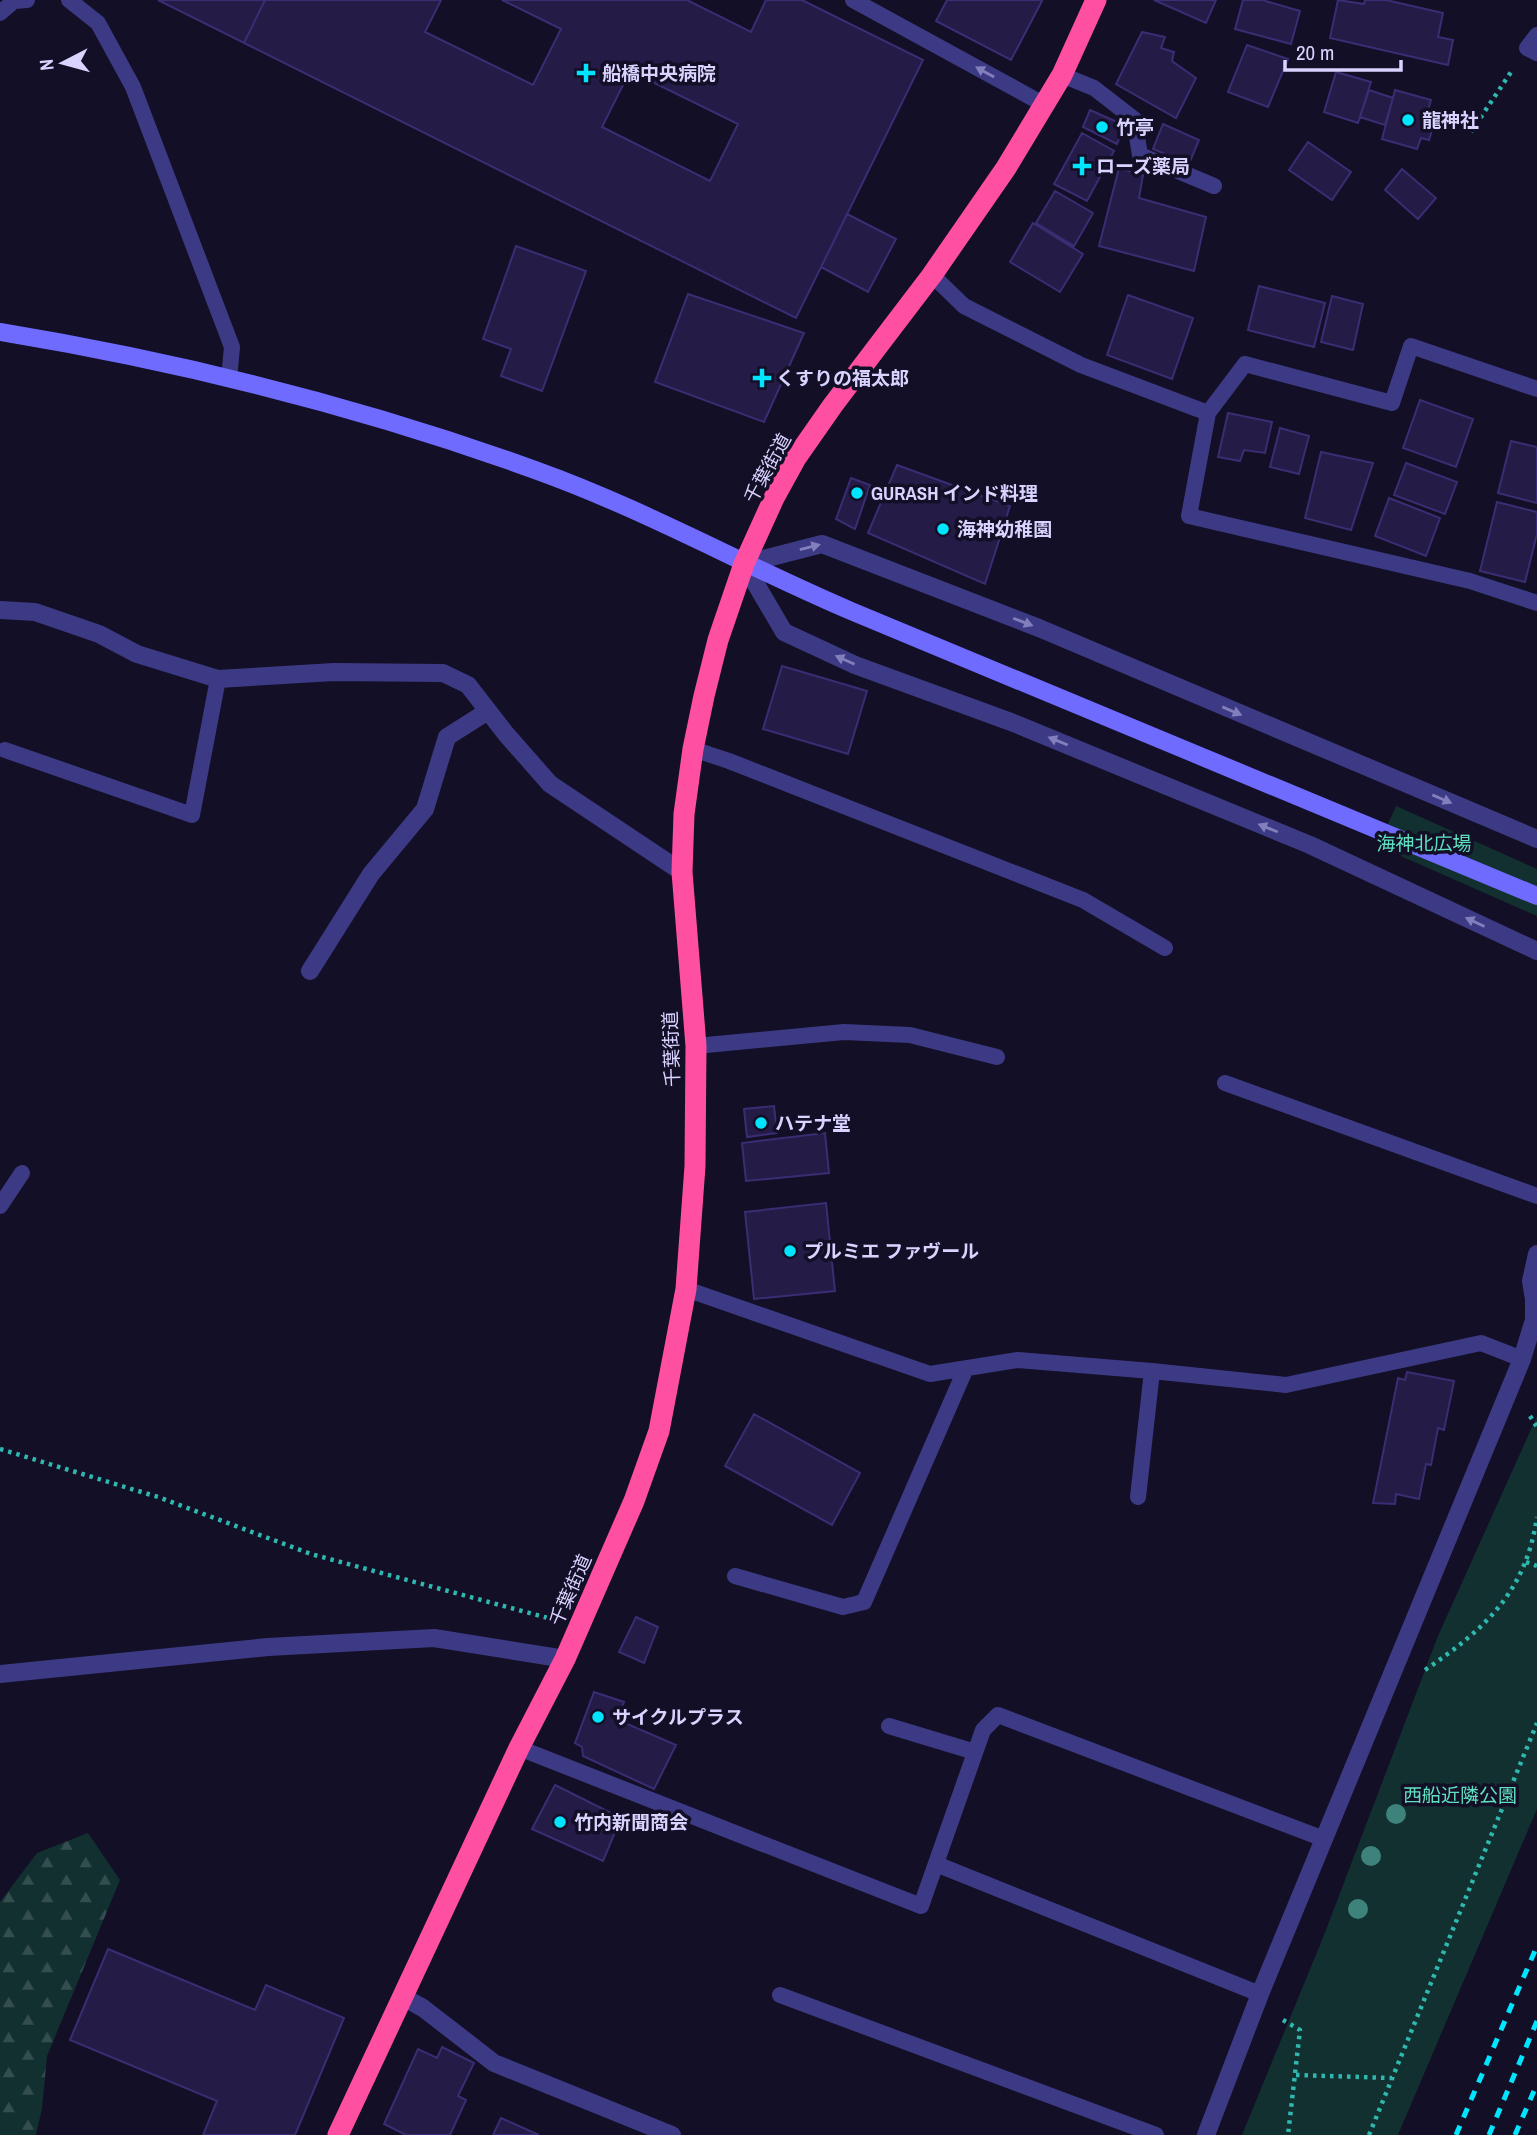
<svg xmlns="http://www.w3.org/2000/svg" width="1537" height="2135" font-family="'Archivo Narrow','Noto Sans JP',sans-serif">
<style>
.forest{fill:url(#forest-firs)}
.park{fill:#12302f}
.building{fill:#241b47;stroke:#3b2d73;stroke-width:2;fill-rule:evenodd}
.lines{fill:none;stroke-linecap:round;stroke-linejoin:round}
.path{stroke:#2fb8b0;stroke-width:4.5;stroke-dasharray:3.5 5;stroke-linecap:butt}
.lane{stroke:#3d3a85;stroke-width:16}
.street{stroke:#3d3a85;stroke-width:18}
.secondary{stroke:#6f6bff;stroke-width:18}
.highway{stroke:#ff4fa3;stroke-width:21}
.rail{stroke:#00e5ff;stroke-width:5;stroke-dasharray:10 9;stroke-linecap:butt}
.tree{fill:#3d827b}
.oneway{fill:#837fbc}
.poi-dot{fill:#00e5ff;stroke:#130f26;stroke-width:2.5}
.labels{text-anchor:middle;stroke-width:7;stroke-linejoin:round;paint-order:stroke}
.poi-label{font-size:19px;font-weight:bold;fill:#d9d4ff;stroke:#130f26;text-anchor:start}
.street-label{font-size:19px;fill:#d9d4ff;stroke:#130f26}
.park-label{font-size:19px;fill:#5fe0c0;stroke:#130f26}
</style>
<defs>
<pattern id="forest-firs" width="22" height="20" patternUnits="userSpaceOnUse" patternTransform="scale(1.75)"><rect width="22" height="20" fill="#12302f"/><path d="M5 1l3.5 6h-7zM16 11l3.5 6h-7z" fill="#344d4e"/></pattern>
</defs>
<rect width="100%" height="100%" fill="#130f26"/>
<!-- forest -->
<path class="forest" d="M88 1833 120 1880 47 2056 42 2108 36 2135H0V1902L37 1853Z"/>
<!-- park -->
<path class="park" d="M1396 806 1537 869V916L1378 846Z
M1537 1416V1809L1398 2135H1242L1324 1935 1438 1636Z"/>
<!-- building -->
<path class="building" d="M158 0H265L244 43Z
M265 0H441L425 32 533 85 561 29 502 0H687L751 32 766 0H802L923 60 796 318 244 43ZM630 71 738 124 710 181 602 127Z
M947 0H1040L1042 1 1011 60 936 21Z
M1154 0H1216L1206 23Z
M1243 0H1262L1300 11 1291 44 1235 29Z
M1338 0 1364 4 1365 0H1386L1443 13 1438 37 1453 40 1448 65 1330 38Z
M1142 32 1165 37 1161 48 1174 52 1172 61 1196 78 1176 118 1116 84Z
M1247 45 1288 59 1268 107 1228 92Z
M1336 72 1371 82 1358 123 1324 112Z
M1369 90 1393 98 1385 125 1360 117Z
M1395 90 1431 100 1427 114 1436 116 1429 140 1421 138 1417 149 1382 139Z
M1090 110 1124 125 1117 144 1083 127Z
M1163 124 1199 140 1189 164 1153 149Z
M1082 133 1114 151 1087 201 1054 184Z
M1308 142 1351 172 1332 200 1289 170Z
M1119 168 1143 175 1139 198 1206 217 1194 271 1099 246Z
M1402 169 1436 198 1418 219 1385 190Z
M1055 191 1093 213 1074 246 1036 223Z
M847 214 896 239 868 292 821 267Z
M1033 223 1083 254 1060 292 1010 262Z
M516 246 586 271 542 391 501 376 511 349 483 339Z
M1259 286 1325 303 1314 347 1248 330Z
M688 294 804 333 764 422 655 382Z
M1128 295 1193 318 1172 379 1107 355Z
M1332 296 1363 304 1353 350 1321 342Z
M1420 400 1473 419 1456 467 1403 448Z
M1228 413 1272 422 1265 453 1244 450 1240 461 1218 457Z
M1280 428 1309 436 1299 474 1270 467Z
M1511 441 1537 447V503L1498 493Z
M1321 452 1373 463 1351 530 1305 518Z
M1406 463 1457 482 1445 514 1394 495Z
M897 465 1010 506 985 584 868 533Z
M851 478 870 485 855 529 836 519Z
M1389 498 1440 518 1426 556 1375 536Z
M1497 502 1537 512V534L1525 582 1480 571Z
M782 666 867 691 848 754 763 729Z
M774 1106 777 1133 747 1137 744 1109Z
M825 1133 829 1173 746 1181 742 1143Z
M826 1203 835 1291 754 1299 745 1212Z
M1407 1372 1454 1381 1444 1430 1438 1428 1431 1465 1426 1464 1419 1499 1396 1494 1395 1504 1373 1503 1398 1378 1405 1380Z
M754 1414 860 1473 832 1525 725 1466Z
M636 1617 658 1627 644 1663 619 1652Z
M594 1692 624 1702 618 1720 676 1745 654 1789 583 1756 582 1747 575 1743Z
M555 1785 621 1818 603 1861 532 1829Z
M108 1949 255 2010 266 1985 344 2018 295 2135H203L217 2101 70 2040Z
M442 2047 474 2063 458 2096 466 2100 450 2135H406L384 2124 418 2049 437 2058Z
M501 2118 539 2135H493Z"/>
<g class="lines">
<!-- path -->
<path class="path" d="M1471 132 1513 69
M1530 1416 1537 1427
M0 1449 158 1497 311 1554 548 1618
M1526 1562 1537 1566
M1425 1670C1485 1629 1526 1592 1537 1517
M1283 2020 1300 2030 1288 2135
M1296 2075 1392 2078
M1369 2135 1537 1723"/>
<!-- lane -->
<path class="lane" d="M69 0 98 23 133 87 232 347 229 379
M853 0 1045 105
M0 13 14 1 27 0
M1537 35 1527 48 1537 53
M1062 75 1094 88 1134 119 1140 155 1214 186
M932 275 964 306 1081 365 1208 413 1189 516 1470 581 1537 603
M1208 413 1245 364 1392 403 1411 346 1537 389
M693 749 729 761 1083 900 1165 948
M5 750 192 815 218 679
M696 1046 844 1032 910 1035 997 1057
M1225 1083 1537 1196
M0 1206 22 1173
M686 1289 930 1374 1018 1360 1152 1371 1286 1385 1481 1343 1522 1359
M1138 1497 1152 1371
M735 1576 843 1607 864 1602 966 1368
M889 1726 975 1752
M519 1748 921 1906 983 1730 998 1715 1324 1839
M936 1864 1260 1994
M780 1995 1156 2135"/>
<!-- street -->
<path class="street" d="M0 610 35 612 99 634 137 654 218 679 334 672 443 673 468 685 506 734 550 784 682 872
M1537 839 1039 628 822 544 744 564 784 632 855 665 1011 722 1310 845 1537 951
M310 971 371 874 425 809 447 737 488 711
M0 1674 268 1647 434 1638 565 1659
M403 1997 423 2008 494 2063 672 2135
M1206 2135 1260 1994 1522 1359 1534 1320V1299L1531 1281 1537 1254"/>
<!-- secondary -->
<path class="secondary" d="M0 332C181 362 362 407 535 470 644 509 745 566 851 611 1080 706 1308 801 1537 896"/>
<!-- highway -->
<path class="highway" d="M338 2135 519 1748 565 1659 634 1501 659 1431 686 1289 695 1166 696 1046 682 872 684 814 693 749 704 696 718 640 744 564 774 498 796 458 833 405 932 275 1006 168 1062 75 1096 0"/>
<!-- rail -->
<path class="rail" d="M1456 2135 1537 1946
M1489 2135 1537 2021
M1515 2135 1537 2084"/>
</g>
<!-- trees -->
<g class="tree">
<circle cx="1396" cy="1814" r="10"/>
<circle cx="1371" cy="1856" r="10"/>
<circle cx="1358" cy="1909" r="10"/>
</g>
<!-- one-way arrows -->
<defs><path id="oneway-solid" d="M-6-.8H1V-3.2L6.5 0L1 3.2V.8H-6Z" transform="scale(1.75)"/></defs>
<g class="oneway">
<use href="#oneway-solid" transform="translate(985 72) rotate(-151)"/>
<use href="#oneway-solid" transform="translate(810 547) rotate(-14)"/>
<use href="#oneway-solid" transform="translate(1023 622) rotate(21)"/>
<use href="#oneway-solid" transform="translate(845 660) rotate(-156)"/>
<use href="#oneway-solid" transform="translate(1232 711) rotate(23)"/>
<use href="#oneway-solid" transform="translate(1058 741) rotate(-158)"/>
<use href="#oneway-solid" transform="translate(1442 799) rotate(23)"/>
<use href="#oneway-solid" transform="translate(1268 828) rotate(-158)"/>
<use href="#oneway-solid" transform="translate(1475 922) rotate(-155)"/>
</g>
<!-- markers -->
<g class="poi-dot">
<path d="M582.5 62.5h7v7h7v7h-7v7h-7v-7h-7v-7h7z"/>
<circle cx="1408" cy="120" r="7"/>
<circle cx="1102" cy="127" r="7"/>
<path d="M1078.5 155.5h7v7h7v7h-7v7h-7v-7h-7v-7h7z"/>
<path d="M758.5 367.5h7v7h7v7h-7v7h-7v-7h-7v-7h7z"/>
<circle cx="857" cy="493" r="7"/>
<circle cx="943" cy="529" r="7"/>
<circle cx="761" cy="1123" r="7"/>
<circle cx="790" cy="1251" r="7"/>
<circle cx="598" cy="1717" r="7"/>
<circle cx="560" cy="1822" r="7"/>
</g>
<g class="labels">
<!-- poi labels -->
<g class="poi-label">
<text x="602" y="80">船橋中央病院</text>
<text x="1422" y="127">龍神社</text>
<text x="1116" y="134">竹亭</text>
<text x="1096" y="173">ローズ薬局</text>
<text x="776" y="385">くすりの福太郎</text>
<text x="871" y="500">GURASH インド料理</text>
<text x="957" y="536">海神幼稚園</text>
<text x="775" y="1130">ハテナ堂</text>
<text x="804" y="1258">プルミエ ファヴール</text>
<text x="612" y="1724">サイクルプラス</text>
<text x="574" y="1829">竹内新聞商会</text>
</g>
<!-- street labels -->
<g class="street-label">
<text transform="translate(767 468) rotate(-61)" y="7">千葉街道</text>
<text transform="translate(671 1049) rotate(-92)" y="7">千葉街道</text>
<text transform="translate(570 1590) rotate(-66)" y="7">千葉街道</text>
</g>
<!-- park labels -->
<g class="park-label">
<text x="1424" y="850">海神北広場</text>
<text x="1460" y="1802">西船近隣公園</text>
</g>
</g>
<!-- north arrow -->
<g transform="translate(63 63) rotate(264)" stroke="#130f26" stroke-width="5" paint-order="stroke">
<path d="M0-5L12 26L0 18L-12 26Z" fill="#d9d4ff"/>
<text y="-10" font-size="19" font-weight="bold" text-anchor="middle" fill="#d9d4ff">N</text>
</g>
<!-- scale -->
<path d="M1285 60v10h116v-10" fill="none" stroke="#d9d4ff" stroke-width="3.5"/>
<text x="1296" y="60" font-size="21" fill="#d9d4ff" stroke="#130f26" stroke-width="5" paint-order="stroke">20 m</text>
</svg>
